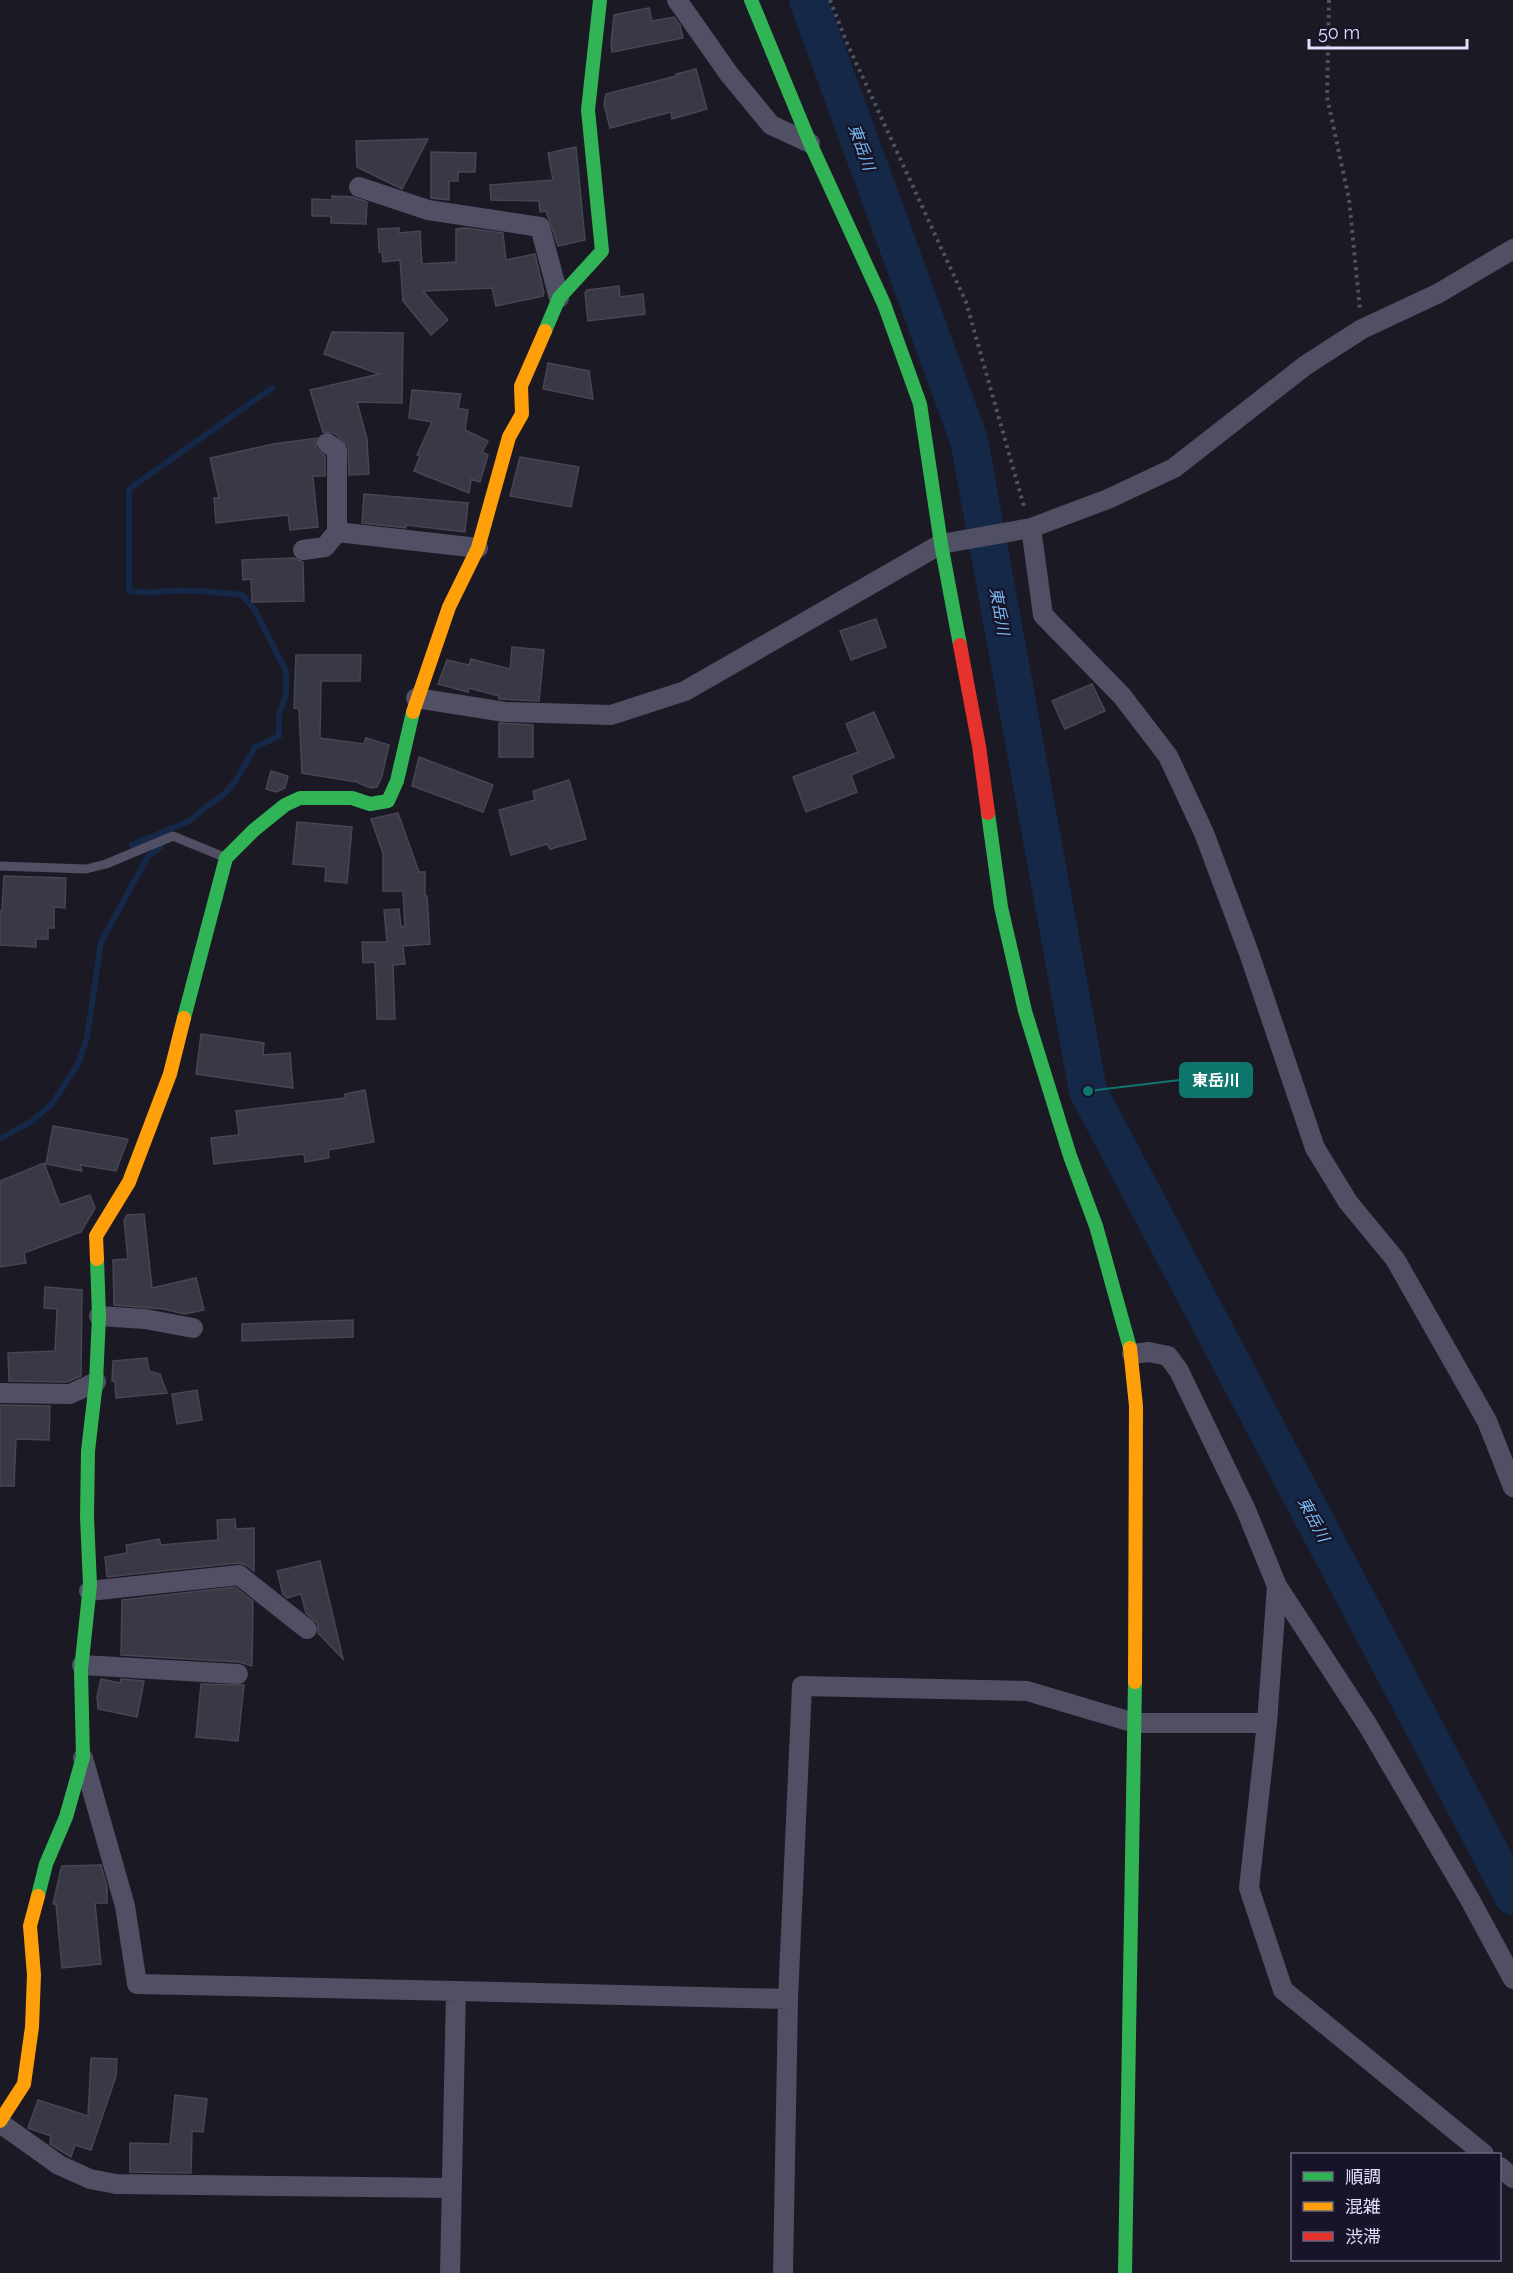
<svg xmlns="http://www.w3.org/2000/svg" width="1513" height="2273" font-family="Raleway,'Noto Sans JP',sans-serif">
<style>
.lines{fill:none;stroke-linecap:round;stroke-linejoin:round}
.stream{stroke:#152848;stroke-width:6}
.river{stroke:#152848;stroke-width:38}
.building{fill:#393845;stroke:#474556;stroke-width:1.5}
.path{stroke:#4a5561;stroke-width:4;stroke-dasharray:3 4.5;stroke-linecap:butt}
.lane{stroke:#504f64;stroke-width:9}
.street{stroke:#504f64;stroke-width:20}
.fast{stroke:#30b455;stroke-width:14}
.slow{stroke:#ff9f0a;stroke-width:14}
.jam{stroke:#e5322d;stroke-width:14}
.labels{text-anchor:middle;stroke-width:4.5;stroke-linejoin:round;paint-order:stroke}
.water-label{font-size:16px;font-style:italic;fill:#77baf2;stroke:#171429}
.leader{fill:none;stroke:#0f766e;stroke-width:2}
.callout-dot{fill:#0f766e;stroke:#171429;stroke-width:2}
.callout{fill:#0f766e;stroke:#0f766e;stroke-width:2}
.callout-label{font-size:16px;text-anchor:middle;font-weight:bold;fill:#fff}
</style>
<rect width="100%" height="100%" fill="#1a1924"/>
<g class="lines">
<!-- stream -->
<path class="stream" d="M132 845 189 821 207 806 222 796 235 782 255 747 279 736V714L286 695V671L255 610 242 595C218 592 195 590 171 591 154 592 146 594 129 591V489L272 388
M0 1139 32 1121 52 1104 78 1064 87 1038 101 942 148 856 161 847V839"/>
<!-- river -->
<path class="river" d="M808 0 969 440 1088 1091 1513 1896"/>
</g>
<!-- building -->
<path class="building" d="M649 8 652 21 674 17 680 25 683 38 612 52 611 44 614 15Z
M696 69 707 109 672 119 671 112 610 128 604 104 606 94 676 76V74Z
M428 139 402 189 357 167 356 141Z
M576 147 585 240 558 246 546 211 540 212 539 201 491 200 490 185 553 180 548 153Z
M431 152 476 153 475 172H458V181H449V200L431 198Z
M332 196 353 197 367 202 366 224 331 223V216H312V199L332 200Z
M399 228V233L420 231 422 264 456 262V229L466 228 503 233 506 260 535 254 544 293 543 296 496 306 492 288 423 291 448 320 431 335 403 301 400 260 383 262 382 252H379L378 229Z
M619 286 620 297 643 294 645 314 588 321 585 293 587 290Z
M332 332 403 333 402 403 357 402 367 439 369 474 349 475 348 445 334 433 323 432 310 390 379 374 324 354Z
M548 363 589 371 593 399 543 389Z
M412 390 461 394 458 408 468 410 465 430 488 441 482 452 488 455 480 482 471 479 469 493 414 471 420 456 417 455 432 422 409 418Z
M317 438 316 448 325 456V476H313L318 527 290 530 288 515 216 523 214 498H219L210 458 273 444Z
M520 457 579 467 571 507 510 496Z
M364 494 468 503 465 532 406 525V528L362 523Z
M294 558 303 562 304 601 252 602 251 579 243 580 242 560Z
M876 619 886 647 851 660 840 631Z
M512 647 544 650 539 701 499 699V696L469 688 468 692 438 684 447 660 469 665 471 659 510 669Z
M296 655H361L360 681H321L320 738 364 744 366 738 389 745 382 776 377 787 371 788 358 783 357 780 356 782 302 773 299 709 294 708Z
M1092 684 1105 711 1065 729 1052 701Z
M874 712 894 757 851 775 857 792 806 812 793 777 858 752 846 724Z
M499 723 533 725V757H499Z
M419 757 493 785 483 812 412 786Z
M271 771 288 776 285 788 276 792 266 789Z
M569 780 586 839 550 849 547 844 511 855 499 810 535 800 533 791Z
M398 813 419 872H425V896H427L430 944 403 946 405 964 393 965 395 1019H377L375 962 363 963 362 942H387L384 910 399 909 401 927 405 926 403 891H383V853L371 819Z
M297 822 352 827 347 883 325 881 326 867 293 864Z
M4 876 66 878 65 908 54 907V928H48V939H36V947L0 945V911H2Z
M201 1034 264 1043 263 1055 290 1053 293 1088 196 1074Z
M365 1090 374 1142 328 1150 329 1158 305 1162 304 1154 214 1164 211 1138 239 1135 236 1111 345 1098V1094Z
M53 1126 128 1139 116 1171 80 1165 82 1171 46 1164Z
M44 1163 60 1205 90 1195 95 1208 81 1232 24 1253 26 1263 0 1267V1181Z
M144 1214 152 1288 196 1278 204 1310 185 1314 163 1309 114 1305 113 1260 128 1259 124 1220 127 1215Z
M45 1287 82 1290 81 1376 67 1382 9 1381 8 1353 55 1351 57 1309 44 1308Z
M353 1320V1337L242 1341V1324Z
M147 1358 149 1371 160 1374 167 1393 116 1398 115 1381H112L113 1361Z
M197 1390 202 1420 177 1424 172 1394Z
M0 1405 50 1406 49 1440 16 1439 14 1486H0Z
M235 1519 236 1529 254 1528V1571L246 1565 238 1563 107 1577 105 1557 127 1553 126 1545 159 1539 161 1545 218 1540 217 1520Z
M320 1561 343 1659 318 1633V1624L306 1613 301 1594 287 1598 283 1594 277 1571Z
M235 1587 253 1601 252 1666 239 1662 121 1655 122 1600Z
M101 1679 120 1683 121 1679 144 1681 137 1717 98 1709 97 1697Z
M201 1684 244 1685 238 1741 196 1737Z
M101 1865 107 1887V1903H95L101 1964 62 1968 56 1904H53L61 1869 62 1866Z
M91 2058 117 2059 116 2076 91 2150 75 2145 71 2157 50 2144 51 2136 28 2128 38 2100 88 2116Z
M175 2095 207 2099 203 2132 192 2131 191 2173 130 2172V2143L170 2144Z"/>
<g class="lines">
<!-- path -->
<path class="path" d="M830 0 847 43 966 302 1025 510
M1329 0 1327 97 1349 199 1360 310"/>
<!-- lane -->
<path class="lane" d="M0 866 86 869 106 864 173 836 224 857"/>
<!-- street -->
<path class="street" d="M677 0 729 74 771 125 810 143
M359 187 428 210 540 227 559 298
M327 443 337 450V532
M1031 528 1043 615 1122 696 1168 756 1204 833 1249 953 1315 1148 1348 1202 1395 1259 1487 1421 1513 1487
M303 550 325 547 337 532 478 548
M416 698 505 712 611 715 685 691 941 544 1031 528 1108 499 1174 468 1306 365 1362 329 1439 293 1513 249
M99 1316 145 1319 193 1328
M1132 1354 1149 1352 1168 1356 1179 1371 1246 1510 1277 1586 1367 1724 1469 1898 1513 1979
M0 1393 70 1394 96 1382
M89 1591 239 1575 307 1629
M82 1665 238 1674
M1267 1723 1249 1888 1283 1990 1484 2154
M83 1758 125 1906 137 1984 456 1991 450 2273
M456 1991 788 1999
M0 2123 59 2165 90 2179 116 2184 451 2188
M1500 2167 1513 2178
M783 2273 788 1999 802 1686 1027 1691 1135 1723H1267L1277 1586"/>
<!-- fast -->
<path class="fast" d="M751 0 810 143 884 304 920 404 941 544 960 645
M545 331 559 298 602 251 588 110 600 0
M988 813 1001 907 1025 1011 1070 1156 1096 1226 1130 1348
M184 1018 226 858 254 830 285 805 300 798H352L370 804 388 801 397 781 413 712
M38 1896 46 1864 66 1817 83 1757 81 1670 90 1585 87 1517 88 1451 96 1382 99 1316 97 1259
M1125 2273 1135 1682"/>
<!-- slow -->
<path class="slow" d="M413 712 449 607 478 548 509 437 522 414 521 386 545 331
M97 1259 96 1236 129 1182 170 1074 184 1018
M1130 1348 1136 1406 1135 1682
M0 2121 24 2084 32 2027 34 1975 30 1926 38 1896"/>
<!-- jam -->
<path class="jam" d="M960 645 979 746 988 813"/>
</g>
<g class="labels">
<!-- water labels -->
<g class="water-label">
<text transform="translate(862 147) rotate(70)" y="6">東岳川</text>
<text transform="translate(1000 611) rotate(80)" y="6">東岳川</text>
<text transform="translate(1314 1519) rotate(62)" y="6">東岳川</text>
</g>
</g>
<!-- callouts -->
<path class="leader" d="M1088 1091L1180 1080"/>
<circle class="callout-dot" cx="1088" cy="1091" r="6"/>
<rect class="callout" x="1180" y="1063" width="72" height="34" rx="6"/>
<g class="callout-label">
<text x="1216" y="1086">東岳川</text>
</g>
<!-- legend -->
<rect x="1291" y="2153" width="210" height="108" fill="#171429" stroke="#68657d" stroke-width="1.5"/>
<rect x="1303" y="2172" width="30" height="9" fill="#30b455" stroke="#68657d" stroke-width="1.5"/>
<text x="1345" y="2183" font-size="18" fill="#e2dffc">順調</text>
<rect x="1303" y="2202" width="30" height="9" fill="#ff9f0a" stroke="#68657d" stroke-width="1.5"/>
<text x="1345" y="2213" font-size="18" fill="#e2dffc">混雑</text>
<rect x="1303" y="2232" width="30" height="9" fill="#e5322d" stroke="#68657d" stroke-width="1.5"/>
<text x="1345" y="2243" font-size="18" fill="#e2dffc">渋滞</text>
<!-- scale -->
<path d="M1309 39v9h158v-9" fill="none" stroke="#e2dffc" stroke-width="3"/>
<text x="1318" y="39" font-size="18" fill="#e2dffc" stroke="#171429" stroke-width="4.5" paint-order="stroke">50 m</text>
</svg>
